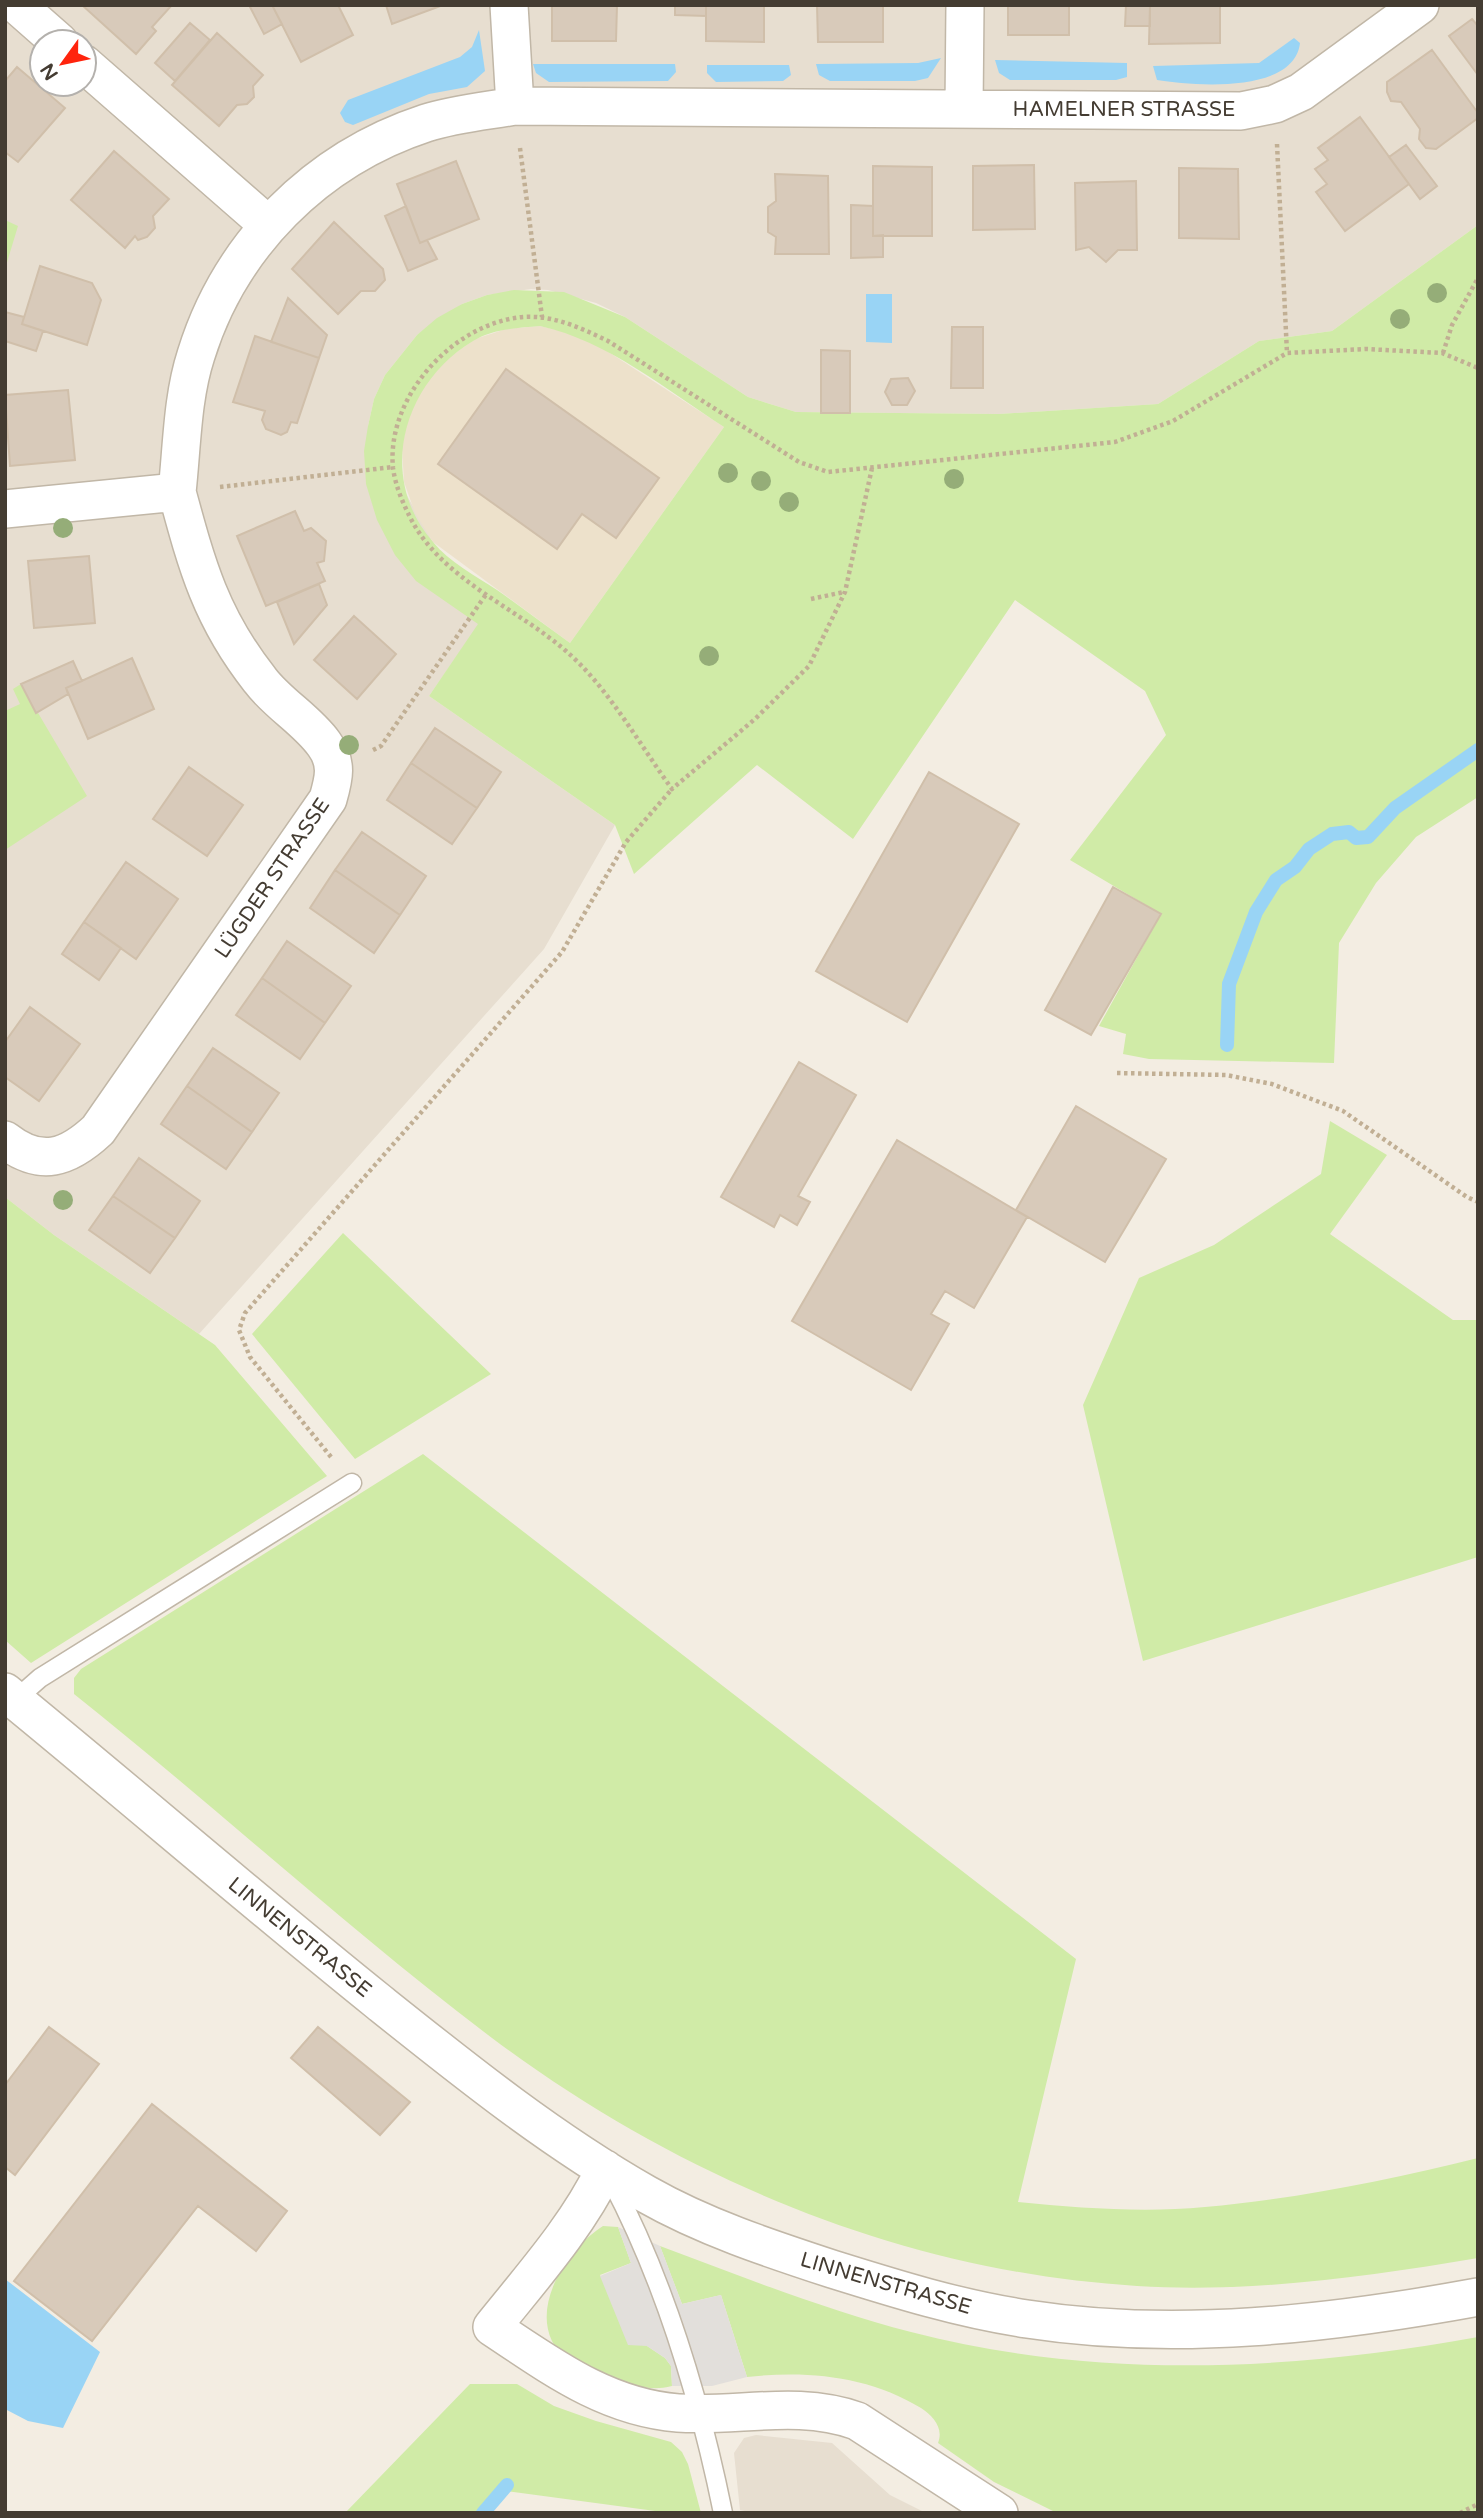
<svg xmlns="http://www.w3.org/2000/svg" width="1483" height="2518" font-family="'Varela Round',sans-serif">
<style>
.residential{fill:#e7ded0;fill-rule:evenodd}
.education{fill:#ede1cb}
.green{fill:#d0eba7;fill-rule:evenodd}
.parking{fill:#e2dfdb}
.water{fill:#99d4f5}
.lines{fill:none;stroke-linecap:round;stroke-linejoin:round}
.stream{stroke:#99d4f5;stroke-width:14}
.building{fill:#d8caba;stroke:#d0bfaa;stroke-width:2}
.lane-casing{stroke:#c1b7a7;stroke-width:21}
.street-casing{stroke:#c1b7a7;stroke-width:40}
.path{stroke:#c1af94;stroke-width:4.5;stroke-dasharray:3.5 3.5;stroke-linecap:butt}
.lane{stroke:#fff;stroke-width:18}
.street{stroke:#fff;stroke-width:37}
.tree{fill:#95ad78}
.labels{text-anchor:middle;stroke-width:7;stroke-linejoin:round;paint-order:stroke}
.street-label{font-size:21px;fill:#443c32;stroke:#fff}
</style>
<rect width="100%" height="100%" fill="#f3ede2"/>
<!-- residential -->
<path class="residential" d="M5 5H1478V225L1332 331 1259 341 1158 404 999 414 796 412 748 397 625 317 596 303 548 290 531 289 487 295 462 304 417 335 385 375 374 399 368 426 479 624 429 696 615 825 544 949 199 1334 54 1235 5 1197ZM42 42H84V84H42Z
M756 2435 832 2443 890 2495 926 2513H754L740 2510 734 2453 744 2438Z"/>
<!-- education -->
<path class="education" d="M540 326 574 334 604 349 724 427 570 643 433 542 415 513 404 482 402 448 408 414 424 385 447 359 475 339 506 329Z"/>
<!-- green -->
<path class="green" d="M5 220 18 226 5 269Z
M1478 225V797L1416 837 1376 883 1339 943 1334 1063 1149 1059 1123 1054 1126 1034 1099 1026 1161 914 1070 860 1166 735 1145 691 1015 600 853 839 757 765 634 874 615 825 429 696 478 624 416 581 395 555 377 520 366 484 364 451 368 426 374 399 385 375 417 335 437 318 462 304 487 295 514 290 564 292 625 317 748 397 796 412 999 414 1158 404 1259 341 1332 331ZM540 326C608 341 665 389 724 427L570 643C546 626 521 607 497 590 476 576 449 562 433 542 376 477 403 383 473 341 492 329 517 328 540 326Z
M21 684 87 796 5 850V711L20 704 13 689Z
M1330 1121 1387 1155 1330 1234 1453 1320H1478V1557L1143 1661 1083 1405 1139 1278 1214 1245 1321 1174Z
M5 1197 54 1235 215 1345 327 1476 31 1663 5 1640Z
M343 1233 491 1374 355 1459 252 1334Z
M423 1454 1076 1959 1018 2202C1080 2208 1143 2213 1205 2207 1296 2199 1389 2180 1478 2158V2258C1366 2277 1251 2293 1137 2286 903 2272 679 2178 492 2038 348 1929 215 1806 74 1694V1678L81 1669Z
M603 2226 618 2227 631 2263 600 2275 647 2346 665 2358 671 2366 672 2386C649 2392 632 2385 610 2377 597 2373 579 2369 569 2361 519 2323 563 2251 603 2226Z
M660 2246C743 2277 826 2310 911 2332 1097 2380 1291 2371 1478 2337V2513H1057L994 2482 938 2443C944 2428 933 2416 921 2408 869 2376 807 2370 747 2377L721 2295 682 2304Z
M470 2384H517L554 2406 596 2421 671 2442 682 2452 688 2464 701 2513H670L507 2491 490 2513H345Z"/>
<!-- parking -->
<path class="parking" d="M618 2227 660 2246 682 2304 721 2295 747 2377 712 2386H672L671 2366 665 2358 647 2346 628 2345 600 2276 631 2263Z"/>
<!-- water -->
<path class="water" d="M479 30 485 71 467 87 429 94 353 125 345 122 340 113 348 100 460 57 472 47Z
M1294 38 1300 43C1294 94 1194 86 1157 80L1153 66 1259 63Z
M941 58 928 78 915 81H830L819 75 816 64 918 63Z
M995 60 1127 63V77L1116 80H1010L999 73Z
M533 64H675L676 72 668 81 549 82 536 73Z
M707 65H789L791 75 783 81 716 82 707 73Z
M866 294H892V343L866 342Z
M5 2279 100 2352 63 2428 28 2421 5 2409Z"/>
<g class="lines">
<!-- stream -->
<path class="stream" d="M1227 1045 1229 984 1256 912 1276 880 1295 867 1309 849 1332 834 1349 832 1356 838 1368 837 1395 808 1478 750
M483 2513 507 2485"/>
</g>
<!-- building -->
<path class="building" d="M82 5H172L152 27 156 31 136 54Z
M249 5H272L282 24 264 34Z
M272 5H338L353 35 301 62Z
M386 5H443L392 24Z
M552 5H617L616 41H552Z
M675 5H706V16L675 15Z
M706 5H764V42L706 41Z
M817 5H883V42H818Z
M1008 5H1069V35H1008Z
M1126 5H1150V26H1125Z
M1150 5H1220V43L1149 44Z
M1472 19 1478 26V75L1449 36Z
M190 23 210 40 175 81 155 63Z
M217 33 263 75 253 86 254 97 247 104 237 105 219 126 172 85Z
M1432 50 1478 113V118L1436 149 1426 148 1419 139 1420 129 1401 102 1391 101 1387 92V82Z
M17 67 65 108 18 162 5 152V81Z
M1360 117 1409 184 1345 231 1316 192 1327 184 1315 169 1328 160 1318 148Z
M1406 145 1437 186 1420 199 1389 157Z
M114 151 169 199 153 216 155 228 147 237 138 240 135 236 125 248 71 200Z
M456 161 479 219 420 243 397 184Z
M1034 165 1035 229 973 230V166Z
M873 166 932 167V236H873Z
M1179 168 1238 169 1239 239 1179 238Z
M775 174 828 176 829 254H775L776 237 768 232V207L776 201Z
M1136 181 1137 250H1118L1106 262 1089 247 1076 250 1075 183Z
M851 205 873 206V236L883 235V257L851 258Z
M406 206 420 243 427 240 437 259 408 271 385 216Z
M334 222 383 269 385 280 375 291H361L338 314 292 269Z
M40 266 92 283 101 300 87 345 22 324Z
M288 298 327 335 319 358 271 342Z
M5 312 24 317 22 324 43 331 36 351 5 341Z
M952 327H983V388H951Z
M255 336 319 358 297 423 291 422 287 432 281 435 266 429 262 420 265 411 233 402Z
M821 350 850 351V413H821Z
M506 369 659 478 616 538 582 514 557 549 438 464Z
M908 378 915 391 907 405H892L885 392 891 379Z
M68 390 75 460 10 466 5 395Z
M295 511 304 531 311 528 326 541 324 561 317 563 325 581 266 606 237 536Z
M89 556 95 623 34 628 28 561Z
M319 584 327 605 294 644 277 602Z
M354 616 396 654 357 699 314 660Z
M132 658 154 709 88 739 66 688Z
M73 661 82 681 66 688 68 694 36 713 21 684Z
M435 728 501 772 477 808 411 763Z
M411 763 477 808 452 844 387 800Z
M189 767 243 805 207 856 153 819Z
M929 772 1019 824 907 1022 816 971Z
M362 832 426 876 400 915 335 870Z
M126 862 178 899 136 959 84 922Z
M335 870 400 915 374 953 310 908Z
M1113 887 1161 914 1091 1035 1045 1010Z
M84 922 121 948 99 980 62 954Z
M287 941 351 986 325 1023 262 978Z
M262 978 325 1023 300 1059 236 1015Z
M30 1007 80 1044 39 1101 5 1077V1042Z
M213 1048 279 1093 252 1132 187 1086Z
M799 1062 856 1095 798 1196 810 1202 797 1225 780 1215 774 1227 721 1197Z
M187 1086 252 1132 226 1169 161 1124Z
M1076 1106 1166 1159 1105 1262 1016 1210Z
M897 1140 1027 1217 974 1308 945 1291 931 1314 949 1324 911 1390 792 1321Z
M139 1158 200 1201 175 1238 113 1196Z
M113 1196 175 1238 150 1273 89 1230Z
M49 2027 99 2064 15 2175 5 2167V2085Z
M318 2027 410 2102 380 2135 291 2058Z
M152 2104 287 2211 256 2251 198 2206 92 2341 14 2281Z"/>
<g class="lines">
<defs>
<path id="lane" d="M15 1700 40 1678 352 1483
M612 2182C665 2283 700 2400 723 2513"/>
<path id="street" d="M17 5 59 42
M509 5 515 106
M84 64 267 224
M964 109 965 5
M5 509 177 492C182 447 182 398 196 355 230 245 316 159 426 123 454 114 486 111 515 106L1241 111 1275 104 1301 92 1420 5
M5 1140C41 1168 68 1158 98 1130L328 799C334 778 338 763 324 744 307 720 278 704 260 680 211 618 197 566 177 492
M5 1692C131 1795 253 1901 380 2003 465 2071 551 2140 646 2194 704 2227 768 2248 832 2269 896 2289 960 2309 1027 2319 1175 2342 1331 2324 1478 2297
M605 2169C577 2227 532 2277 492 2327 551 2366 605 2407 678 2413 739 2417 798 2400 857 2421L999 2513"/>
</defs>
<!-- lane casing -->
<use href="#lane" class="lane-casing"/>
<!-- street casing -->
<use href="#street" class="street-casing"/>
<!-- path -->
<path class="path" d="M1277 144 1287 353
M520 148 542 317
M1443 353 1452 325 1478 278
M872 468 845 592 809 666 755 719 672 789C640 745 607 686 566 651 514 606 438 578 408 513 401 499 395 483 393 468 386 397 453 323 523 317 554 315 581 328 608 341L799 462 828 472 1115 442 1173 421 1287 353 1366 349 1442 353 1478 368
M220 487 393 467
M811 599 844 592
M373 750 381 746 487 593
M1117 1073 1226 1075 1272 1084 1343 1111 1467 1197 1478 1202
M331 1457 250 1357 239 1330 245 1313 562 952 626 842 672 789
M1460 2513 1478 2504"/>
<!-- lane -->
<use href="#lane" class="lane"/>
<!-- street -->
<use href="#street" class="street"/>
</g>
<!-- trees -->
<g class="tree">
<circle cx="1437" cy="293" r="10"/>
<circle cx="1400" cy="319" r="10"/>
<circle cx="728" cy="473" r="10"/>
<circle cx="954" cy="479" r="10"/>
<circle cx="761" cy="481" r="10"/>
<circle cx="789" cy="502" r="10"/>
<circle cx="63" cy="528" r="10"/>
<circle cx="709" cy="656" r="10"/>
<circle cx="349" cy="745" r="10"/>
<circle cx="63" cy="1200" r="10"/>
</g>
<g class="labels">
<!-- street labels -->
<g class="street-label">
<text x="1124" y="116">HAMELNER STRASSE</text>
<text transform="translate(272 878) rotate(-56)" y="7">LÜGDER STRASSE</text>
<text transform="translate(300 1937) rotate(39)" y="7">LINNENSTRASSE</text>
<text transform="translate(886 2283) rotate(16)" y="7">LINNENSTRASSE</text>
</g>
</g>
<!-- border -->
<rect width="1483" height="2518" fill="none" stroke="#443c32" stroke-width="14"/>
<!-- north arrow -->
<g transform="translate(63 63) rotate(237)"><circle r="33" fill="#ffffff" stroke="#b4b1ad" stroke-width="2"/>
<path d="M0-5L12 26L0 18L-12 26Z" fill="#ff240d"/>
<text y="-10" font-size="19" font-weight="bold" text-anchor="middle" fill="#443c32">N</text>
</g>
</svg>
